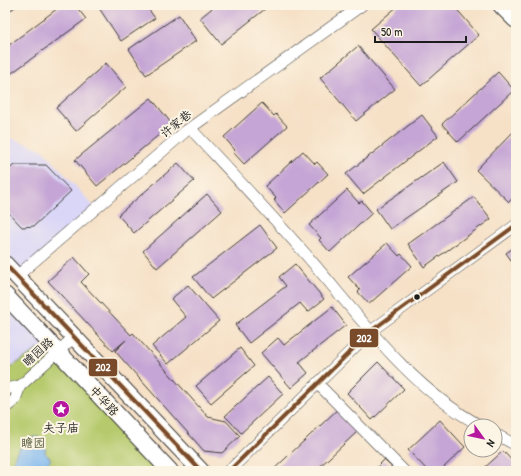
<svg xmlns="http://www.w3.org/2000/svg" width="521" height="476" font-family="'Patrick Hand','LXGW WenKai TC',sans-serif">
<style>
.built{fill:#dad6f7}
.green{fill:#b6ca6d;stroke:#697344}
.water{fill:#7fb8ef;stroke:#4e6a86}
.building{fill:#c5a5d5}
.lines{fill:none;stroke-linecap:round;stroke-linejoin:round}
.minor-casing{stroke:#3d3a36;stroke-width:12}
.secondary-casing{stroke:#3d3a36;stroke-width:18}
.primary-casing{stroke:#3d3a36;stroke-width:20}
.minor{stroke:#fff;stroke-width:11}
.secondary{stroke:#fff;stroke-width:16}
.primary{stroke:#fff;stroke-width:18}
.bus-1-casing{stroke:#fcf5e5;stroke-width:7}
.bus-1{stroke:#7a4b2a;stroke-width:4}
.bus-dot{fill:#1c1c1c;stroke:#fcf5e5;stroke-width:1.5}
.labels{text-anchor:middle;stroke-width:4;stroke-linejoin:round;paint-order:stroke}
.street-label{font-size:12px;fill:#1c1c1c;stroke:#fcf5e5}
.poi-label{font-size:12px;fill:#1c1c1c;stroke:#fcf5e5}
.park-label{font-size:12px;fill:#525938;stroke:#fcf5e5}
.line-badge{stroke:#fcf5e5;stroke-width:1.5}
.badge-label{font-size:11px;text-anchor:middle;font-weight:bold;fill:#fff}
</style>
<rect width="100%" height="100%" fill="#fcf5e5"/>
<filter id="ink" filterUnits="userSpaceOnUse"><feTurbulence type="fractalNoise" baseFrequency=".025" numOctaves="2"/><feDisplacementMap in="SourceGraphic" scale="8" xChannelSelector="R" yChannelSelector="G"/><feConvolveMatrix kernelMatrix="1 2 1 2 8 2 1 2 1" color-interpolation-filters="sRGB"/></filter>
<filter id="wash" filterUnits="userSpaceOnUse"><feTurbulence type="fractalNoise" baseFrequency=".012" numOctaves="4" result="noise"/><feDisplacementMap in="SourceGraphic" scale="16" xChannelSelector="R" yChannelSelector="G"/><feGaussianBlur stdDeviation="0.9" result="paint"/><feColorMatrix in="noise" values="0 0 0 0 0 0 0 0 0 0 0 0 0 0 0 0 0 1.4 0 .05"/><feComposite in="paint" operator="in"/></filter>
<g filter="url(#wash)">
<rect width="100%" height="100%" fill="#f6e1c7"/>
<!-- built -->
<path class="built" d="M5 136 42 149 96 209 17 276 5 264Z
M5 301 47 343 5 377Z"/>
<!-- green -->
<path class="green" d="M39 349 75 366 174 471H5V371Z"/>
<!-- water -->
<path class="water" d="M37 437C44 441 46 444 45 453L51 459 42 471H18C8 457 20 448 30 438Z"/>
<g id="blocks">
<!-- building -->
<path class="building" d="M5 5H18L5 14Z
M62 5H75L86 19 9 75 5 70V48Z
M97 5H145L155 18 121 41Z
M216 5H270L221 44 200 18Z
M399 5H453L479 35 421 86 371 29Z
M179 15 196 41 146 75 129 49Z
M358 46 395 89 356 121 320 78Z
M106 63 126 87 76 131 56 108Z
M498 72 514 90 458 142 442 124Z
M151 98 172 124 97 186 75 160Z
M262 103 274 116 276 114 287 126 244 164 233 152 235 150 224 137Z
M422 115 438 136 363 194 346 174Z
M516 129V194L509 202 476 170Z
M303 151 315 164 317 162 328 174 285 213 274 200 276 198 265 186Z
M444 162 458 182 390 229 376 209Z
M178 163 194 181 134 233 118 215Z
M14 165H46L71 191 34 226 22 227 5 209V173Z
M347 190 359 203 362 201 372 213 330 252 319 240 321 238 309 225Z
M207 194 222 211 157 268 143 251Z
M474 197 491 219 424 267 408 244Z
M260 225 277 248 211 299 193 277Z
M387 243 399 256 401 254 412 266 369 304 358 292 360 290 348 277Z
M516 246V267L506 253Z
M74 257 89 274 81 282 131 335 133 333 208 417 226 421 240 436 222 453 204 451 115 351 126 340 113 351 48 281Z
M295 264 324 299 308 312 300 303 249 343 235 325 286 286 279 277Z
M188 285 219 321 168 364 152 346 186 317 171 299Z
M332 307 346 325 299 362 308 373 291 388 261 353 278 338 284 345Z
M240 348 254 366 211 403 196 386Z
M378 362 404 389 372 420 347 393Z
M268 377 283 394 241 433 225 416Z
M338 409 358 431 315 471H272Z
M440 420 465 447 440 471H428L408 450Z
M503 451 516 465V471H481Z
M384 460 396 471H373Z"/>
</g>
</g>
<g filter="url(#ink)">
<use href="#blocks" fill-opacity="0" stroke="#3d3a36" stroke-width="1"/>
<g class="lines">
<defs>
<path id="minor" d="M190 128C227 168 265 208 301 249 356 311 406 386 481 426
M17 276 186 131 362 5
M317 383 404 471
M5 389 20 386
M5 408 15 400 20 386 74 337
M495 434 516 445
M229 471 371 331 516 225"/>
<path id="secondary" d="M5 264 201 471
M5 295 170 471"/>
<path id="primary" d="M502 5 516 19"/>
</defs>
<!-- minor casing -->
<use href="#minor" class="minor-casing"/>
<!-- secondary casing -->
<use href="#secondary" class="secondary-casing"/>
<!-- primary casing -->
<use href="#primary" class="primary-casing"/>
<!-- minor -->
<use href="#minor" class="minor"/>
<!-- secondary -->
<use href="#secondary" class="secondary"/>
<!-- primary -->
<use href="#primary" class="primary"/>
<defs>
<path id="bus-1" d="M5 264 201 471
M229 471 371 331 516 225"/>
</defs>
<!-- bus-1 casing -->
<use href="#bus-1" class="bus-1-casing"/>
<!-- bus-1 -->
<use href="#bus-1" class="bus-1"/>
</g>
</g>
<!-- icons -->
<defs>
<symbol id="sight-disc" viewBox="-11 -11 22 22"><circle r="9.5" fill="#b5179e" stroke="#fcf5e5"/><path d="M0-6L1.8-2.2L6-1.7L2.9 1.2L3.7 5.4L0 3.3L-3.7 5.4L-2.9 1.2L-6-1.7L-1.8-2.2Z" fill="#fff"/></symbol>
</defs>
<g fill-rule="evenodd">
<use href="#sight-disc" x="51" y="399" width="20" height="20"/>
</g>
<!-- markers -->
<circle class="bus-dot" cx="417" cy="297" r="3.5"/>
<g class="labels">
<!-- street labels -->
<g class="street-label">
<text transform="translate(176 124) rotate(-39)" y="4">许家巷</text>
<text transform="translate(38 352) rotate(-42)" y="4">瞻园路</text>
<text transform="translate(104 401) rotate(47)" y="4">中华路</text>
</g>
<!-- poi labels -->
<g class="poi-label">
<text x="61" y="432">夫子庙</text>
</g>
<!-- park labels -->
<g class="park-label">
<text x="33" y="447">瞻园</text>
</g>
</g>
<g class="line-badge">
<rect x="349" y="328" width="30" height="20" rx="4" fill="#7a4b2a"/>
<rect x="88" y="358" width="30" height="19" rx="4" fill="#7a4b2a"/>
</g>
<g class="badge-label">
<text x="364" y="342">202</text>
<text x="103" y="371">202</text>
</g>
<!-- margin -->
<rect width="521" height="476" fill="none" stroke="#fcf5e5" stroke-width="20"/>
<!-- north arrow -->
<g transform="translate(483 438) rotate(123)"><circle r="19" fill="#fcf5e5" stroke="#a29e95"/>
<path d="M0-3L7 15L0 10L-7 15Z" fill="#b5179e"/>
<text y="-6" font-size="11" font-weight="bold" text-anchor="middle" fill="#1c1c1c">N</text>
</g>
<!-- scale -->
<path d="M375 36v6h91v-6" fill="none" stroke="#1c1c1c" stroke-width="2"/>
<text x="381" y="36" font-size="12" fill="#1c1c1c" stroke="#fcf5e5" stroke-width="3" paint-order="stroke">50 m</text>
</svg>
